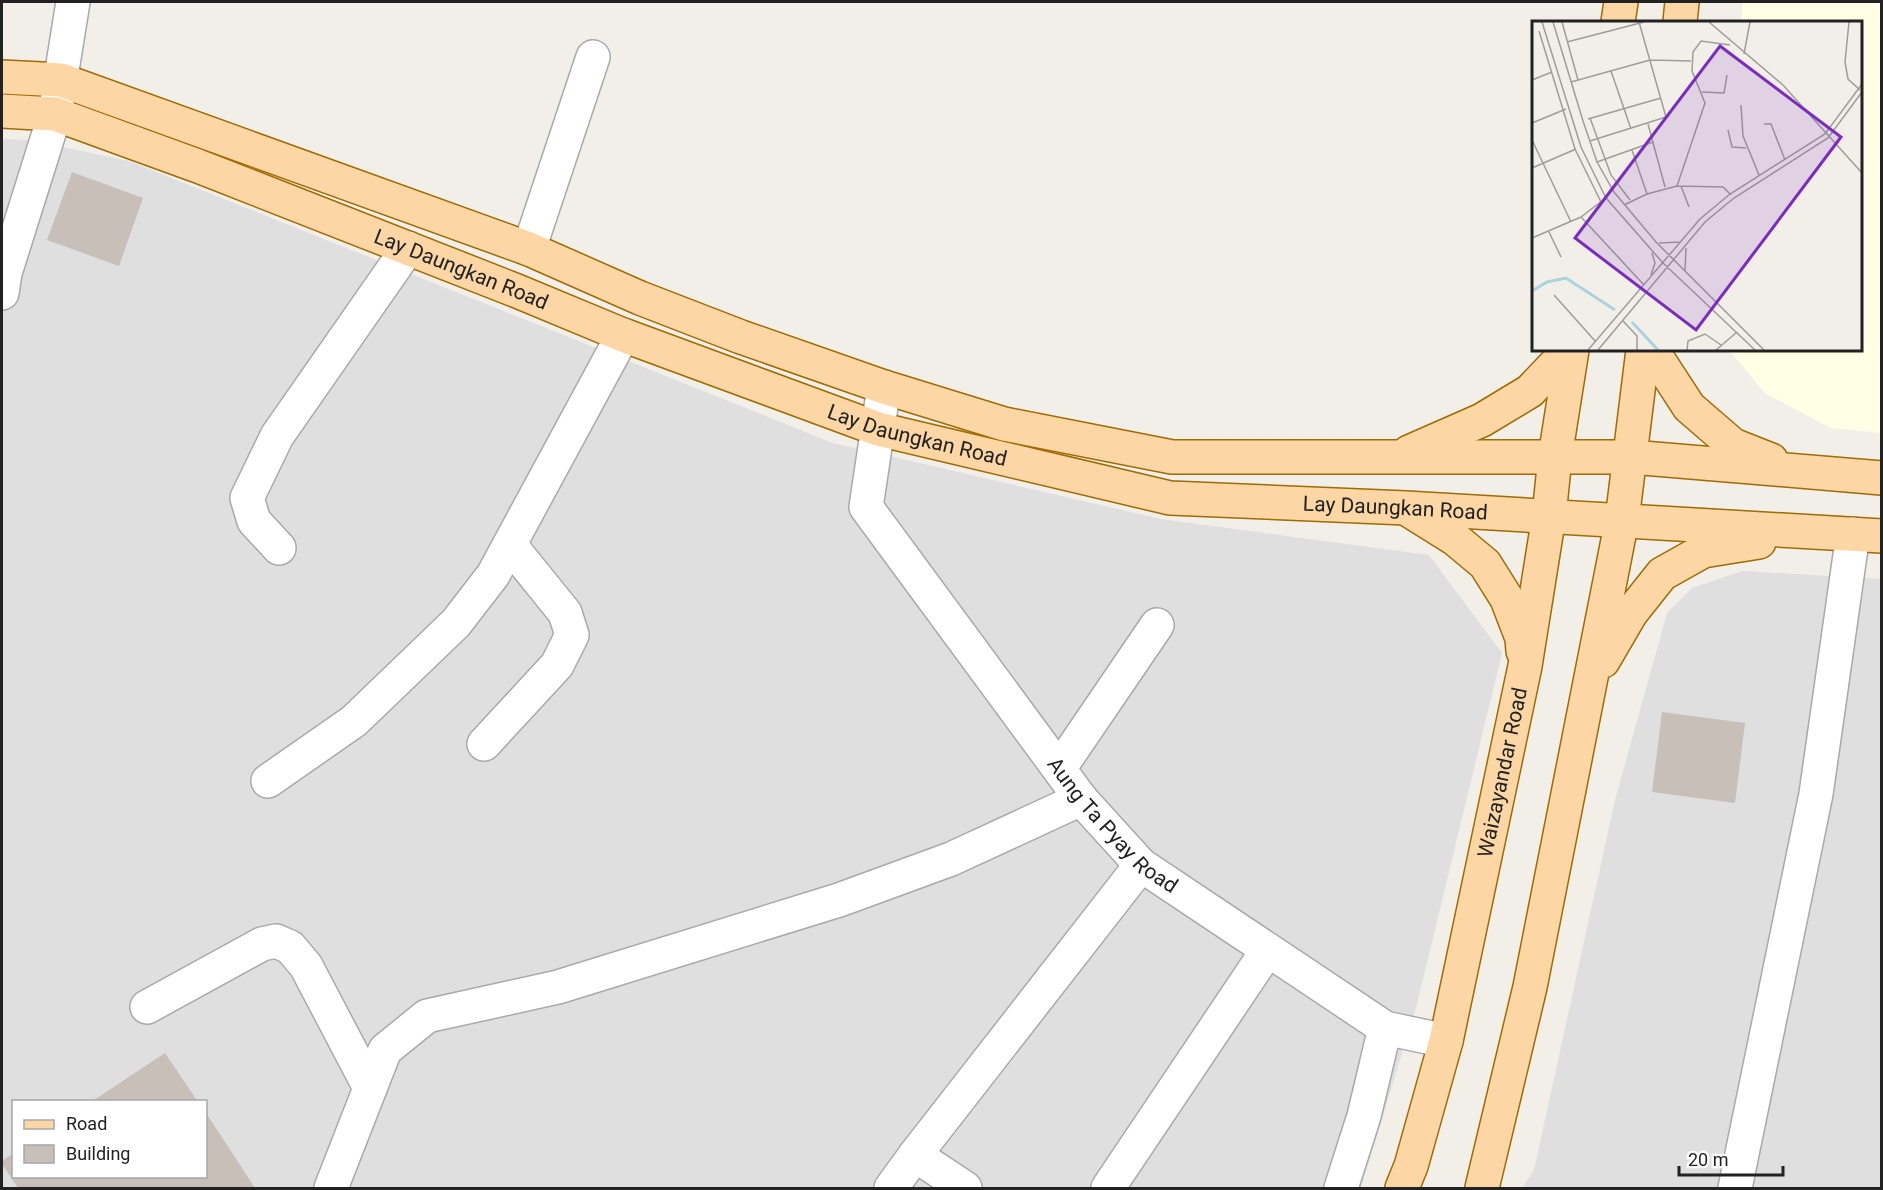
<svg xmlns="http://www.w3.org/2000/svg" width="1883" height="1190" font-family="Roboto,sans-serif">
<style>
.residential{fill:#e0dfdf;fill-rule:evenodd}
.education{fill:#ffffe5}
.building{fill:#c7bfb8}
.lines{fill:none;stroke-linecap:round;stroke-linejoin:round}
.minor-casing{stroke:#a9a9a9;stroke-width:36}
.major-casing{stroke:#a06b00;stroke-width:36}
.minor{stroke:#fff;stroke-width:33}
.major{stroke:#fcd6a4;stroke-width:33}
.labels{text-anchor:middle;stroke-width:6;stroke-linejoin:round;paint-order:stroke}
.street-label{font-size:21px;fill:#222;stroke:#fff}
.inset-river{fill:none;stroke:#aad3df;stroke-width:3}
.inset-road{fill:none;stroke:#9f9d99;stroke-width:1.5}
.view{fill:#7b2cbf;fill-opacity:0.15;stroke:#7b2cbf;stroke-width:3}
.inset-edge{fill:none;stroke:#222;stroke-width:3}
</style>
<rect width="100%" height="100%" fill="#f2efe9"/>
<!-- residential -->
<path class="residential" d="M2 139 29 140 129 161 833 443 1161 519 1429 555 1502 653 1417 1004 1361 1188H2ZM14 1102H206V1176H14Z
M1742 571 1881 579V1188H1522L1534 1170 1615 800 1667 613 1692 588Z"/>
<!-- education -->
<path class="education" d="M1743 2H1881V433L1831 428 1766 394 1729 350H1860V22H1741Z"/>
<!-- building -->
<path class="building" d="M72 172 143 198 119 266 47 240Z
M1662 712 1745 723 1735 803 1652 792Z
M165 1053 198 1102H91Z
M206 1113 255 1188H18L2 1164V1161L14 1153V1176H206Z"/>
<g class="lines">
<defs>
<g id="minor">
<path d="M529 249 593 57"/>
<path d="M2 293 5 273 55 114 73 2"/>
<path id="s1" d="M884 387 866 507 1081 799 1141 865 1385 1028 1446 1041"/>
<path d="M279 548 254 521 247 498 277 436 408 248"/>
<path d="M484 744 557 665 572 635 565 613 510 545"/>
<path d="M1059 769 1157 625"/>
<path d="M268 781 354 721 456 623 493 575 623 335"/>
<path d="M147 1007 262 944 276 941 290 947 306 966 370 1088"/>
<path d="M915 1155 965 1188"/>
<path d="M331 1188 385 1050 427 1016 558 987 839 900 951 859 1081 799"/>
<path d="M891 1188 915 1155 1141 865"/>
<path d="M1108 1188 1267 951"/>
<path d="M1341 1188 1364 1116 1385 1028"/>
<path d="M1735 1188 1816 794 1853 534"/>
</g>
<g id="major">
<path d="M1618 22 1621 2"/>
<path d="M1680 22 1682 2"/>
<path d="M2 77 61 80 529 249 640 298 741 337 884 387 1004 424 1172 457H1631L1882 478"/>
<path id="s2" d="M2 111 55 114 198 166 517 291 623 335 878 429 1170 498 1406 508 1882 536"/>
<path d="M1652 350 1689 407 1733 445 1771 460"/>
<path d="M1409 452 1482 420 1530 391 1569 350"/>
<path d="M1407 509 1455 539 1485 564 1507 599 1522 638 1523 651"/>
<path d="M1603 661 1631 613 1662 574 1703 551 1759 542"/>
<path id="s3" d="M1402 1188 1411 1166 1446 1041 1525 666 1549 516 1555 457 1572 350"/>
<path d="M1482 1188 1530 987 1622 520 1643 350"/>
</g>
</defs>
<!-- minor casing -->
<use href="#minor" class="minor-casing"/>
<!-- major casing -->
<use href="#major" class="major-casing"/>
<!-- minor -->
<use href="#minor" class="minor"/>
<!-- major -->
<use href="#major" class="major"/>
</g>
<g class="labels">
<!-- street labels -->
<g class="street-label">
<text dy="7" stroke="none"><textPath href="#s2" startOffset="488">Lay Daungkan Road</textPath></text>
<text dy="7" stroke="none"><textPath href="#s2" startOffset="974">Lay Daungkan Road</textPath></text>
<text dy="7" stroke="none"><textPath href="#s2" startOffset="1460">Lay Daungkan Road</textPath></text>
<text dy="7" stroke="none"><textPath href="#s3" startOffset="428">Waizayandar Road</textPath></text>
<text dy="7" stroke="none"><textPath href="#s1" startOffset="525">Aung Ta Pyay Road</textPath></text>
</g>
</g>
<!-- overview -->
<g transform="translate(1532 21)">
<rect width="330" height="330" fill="#f2efe9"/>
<path class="inset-river" d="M0 270 15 261 34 257 83 289M100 301 126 329"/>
<path class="inset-road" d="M10 1 49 126 74 177 131 242 223 329M21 1 51 100 65 141 82 171 124 221 232 329M30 1 46 59M177 1 251 64 330 152M317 1 313 41 316 58 328 69M7 10 43 128 69 181M35 21 112 1M212 33 218 1M79 50 99 108M0 59 20 51M39 61 118 39 159 40M170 71 192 72 195 54M209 84 211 115 227 154M58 97 79 154 98 179M56 98 129 77M0 102 34 88M116 103 133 166M232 103H239L253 139M196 109 200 126 214 127M0 119 39 201M58 120 134 96 107 1M100 129 115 173M65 141 121 121M0 147 44 128M145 165 173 82 160 50 161 31 169 20 198 24M149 165 157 186M92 184 115 173 145 165 191 166 199 174M49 196 112 264M17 211 29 236M0 217 49 196 71 179M127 222 149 221M153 250 154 227M119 254 123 242 120 232M22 274 64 321M91 300 105 315V329M56 329 168 198 198 173 293 113 330 63M66 329 173 201 202 177 296 117 330 71M155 329 156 320 173 313 189 324M184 329 205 311"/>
<path class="view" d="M188 25 309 116 164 309 43 217Z"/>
<rect width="330" height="330" class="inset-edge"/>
</g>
<!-- border -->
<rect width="1883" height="1190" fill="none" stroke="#222222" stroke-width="6"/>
<!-- legend -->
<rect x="12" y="1100" width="195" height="78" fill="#ffffff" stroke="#a7a7a7" stroke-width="1.5"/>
<rect x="24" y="1120" width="30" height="9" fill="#fcd6a4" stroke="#a7a7a7" stroke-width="1.5"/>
<text x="66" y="1130" font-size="18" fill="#222222">Road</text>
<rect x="24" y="1145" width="30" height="18" fill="#c7bfb8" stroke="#a7a7a7" stroke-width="1.5"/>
<text x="66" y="1160" font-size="18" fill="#222222">Building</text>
<!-- scale -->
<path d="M1679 1166v9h104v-9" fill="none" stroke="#222222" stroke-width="3"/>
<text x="1688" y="1166" font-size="18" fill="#222222" stroke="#ffffff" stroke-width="4.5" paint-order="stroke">20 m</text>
</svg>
